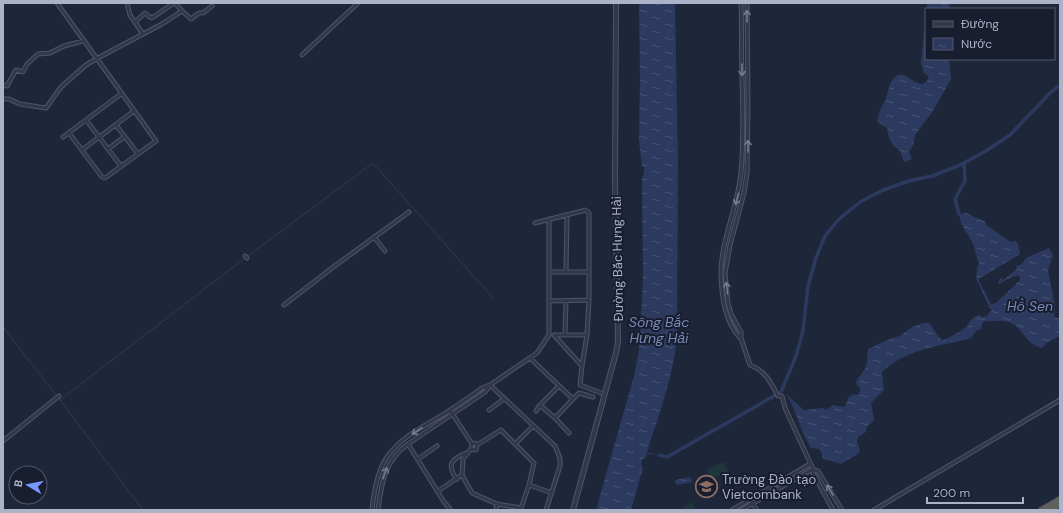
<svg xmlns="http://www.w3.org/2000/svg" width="1063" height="513" font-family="'DM Sans',sans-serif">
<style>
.park{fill:#20343b}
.water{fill:url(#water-ripples)}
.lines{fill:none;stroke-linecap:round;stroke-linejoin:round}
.stream{stroke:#2c3a5f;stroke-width:1}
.canal{stroke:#2c3a5f;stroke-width:3.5}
.minor-casing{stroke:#4f5568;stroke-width:5}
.tertiary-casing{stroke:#4f5568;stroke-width:6}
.trunk-casing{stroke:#3c4255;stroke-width:7}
.minor{stroke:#32384a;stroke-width:3}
.tertiary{stroke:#32384a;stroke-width:4}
.trunk{stroke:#60605c;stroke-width:5}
.oneway{stroke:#757b8f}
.labels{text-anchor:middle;stroke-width:4;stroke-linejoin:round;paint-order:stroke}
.street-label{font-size:13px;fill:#acb2c7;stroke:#181d2f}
.poi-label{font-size:13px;fill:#acb2c7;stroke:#181d2f;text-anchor:start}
.water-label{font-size:14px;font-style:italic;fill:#798ab7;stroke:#181d2f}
</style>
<defs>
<pattern id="water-ripples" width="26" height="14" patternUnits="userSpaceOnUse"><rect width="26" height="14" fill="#2c3a5f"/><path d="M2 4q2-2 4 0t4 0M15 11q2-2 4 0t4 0" fill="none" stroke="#485474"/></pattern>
</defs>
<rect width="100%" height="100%" fill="#1e263a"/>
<!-- park -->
<path class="park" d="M724 462 728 472 711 479 707 469Z
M692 502 696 510H678Z"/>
<!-- water -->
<path class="water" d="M639 3H675L678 163 677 336C675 363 667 389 659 415 655 429 649 443 646 457L642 460 641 464 643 468 631 510H596L634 376 639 350 643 280 642 179 644 173V167L642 166 639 141 640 79Z
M927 3H950L949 9H927Z
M926 15V59H949L951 79 933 111 915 135 914 143 909 152 912 159 905 162 903 159 900 151C891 145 889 139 887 128L877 122C879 110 881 109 886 98 889 91 890 73 903 75 910 76 922 93 929 77L924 73 921 62Z
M966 213 986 222V225L1011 242 1015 241 1018 244 1020 254 979 279V281L991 304 996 303 1020 280 1019 275 1012 277 999 284 998 282 1001 278 1003 279 1001 281H1002L1017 269 1016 266 1022 264 1026 258 1049 248 1053 255 1048 270 1055 306 1054 315 1056 318H1060V336L1048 342 1042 348C1024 343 1025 330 1011 323 1002 319 993 322 983 321L981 329 976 331 971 338C941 346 906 349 882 372L884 390 871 403 874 420 867 427 866 432 858 437 857 441 860 451 859 453 841 464 822 458V454L819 449 811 448C800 431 797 412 787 395L804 410 823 408 826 410 833 405 844 407 846 405 848 398 854 394 857 395 860 392V388L857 385 856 382C859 376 864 372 866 366 868 361 867 354 868 349L892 338 900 336 912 327 923 323H929L942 341C949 337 959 333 965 328 972 322 967 320 979 315L982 317 987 316 992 310 990 309 976 278 977 268 979 263C975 255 975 246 970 238 964 229 961 225 959 214Z
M691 477 692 482 676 485 675 480Z"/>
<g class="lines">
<!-- stream -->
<path class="stream" d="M248 256 373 163 494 299
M3 327 60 400 143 510
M60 400 245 258
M647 453 654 454"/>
<!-- canal -->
<path class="canal" d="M959 214 955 199 965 181 964 163
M659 455 667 457 781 392 796 356 803 331 808 286 816 258 825 236 839 219 860 202 883 190 909 181 932 176 958 166 986 151 1010 135 1050 93 1060 85"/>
<defs>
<path id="minor" d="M57 3 156 141 105 178 102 177 69 133
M127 3 130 15 143 34
M175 3 182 11
M747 3 748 103 747 174 744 193 730 245 725 273 728 303 731 314 741 332V338L750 365C766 371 771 383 778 396H782L785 408 813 469V473L833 510
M135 22 145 13 150 17 152 18 174 3
M302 55 358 3
M3 85 7 86 16 70 23 72 27 64 38 54 50 53 64 46 83 41
M3 99H9L20 104 46 108 61 87 86 65 96 59 162 24 182 11 191 19 199 13H203L212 6
M86 120 121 166
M116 125 138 154
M63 137 121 94
M108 149 124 137
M82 150 134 111
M535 223 582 211 585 210 589 213V300L587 335 582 366 554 335
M374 237 385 251
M245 256 247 258
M549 272H589
M566 272 567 215
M549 301 589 300
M284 305 336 265 409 212
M549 335V219
M555 335H587
M565 335 566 301
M740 338C725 322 722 298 721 276 720 242 738 207 741 172 744 140 743 108 742 76 741 51 742 27 741 3
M530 358 573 399 555 418 569 433
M582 366 580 385 601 393
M490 385 555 446C558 453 561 458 560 466L546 510
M573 399 579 393 593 397
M540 405 559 386
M450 410 472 444
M489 410 504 399
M536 411 540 405 555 418
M3 441 59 396
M408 444 444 502 451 510
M515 444 533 426
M477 445 501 430 534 463 529 485 521 508 497 504 496 510
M418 459 437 446
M813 470 818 471 842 510
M462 475 463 459 471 449 472 444 475 443 477 445 476 450 471 449
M457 479C455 476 452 473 452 470 448 461 460 455 467 453
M529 485 552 493
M438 491 462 475 472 493 497 504
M750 499 757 510
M372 510C374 492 377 472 387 457 400 438 422 427 441 416 455 407 469 398 482 388L490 385 537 353 549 335
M378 510C381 484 385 460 408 444L485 392 489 387
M732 510 810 464
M741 510 813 469
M874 510 1060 400"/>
<path id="tertiary" d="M573 510 616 353 618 341 615 178 616 3"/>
<path id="trunk" d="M1041 510 1060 499
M1050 510 1060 504"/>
</defs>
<!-- minor casing -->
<use href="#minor" class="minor-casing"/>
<!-- tertiary casing -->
<use href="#tertiary" class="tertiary-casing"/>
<!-- trunk casing -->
<use href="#trunk" class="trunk-casing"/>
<!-- minor -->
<use href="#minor" class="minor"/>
<!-- tertiary -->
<use href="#tertiary" class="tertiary"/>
<!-- trunk -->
<use href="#trunk" class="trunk"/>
</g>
<!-- one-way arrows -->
<defs><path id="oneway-shaft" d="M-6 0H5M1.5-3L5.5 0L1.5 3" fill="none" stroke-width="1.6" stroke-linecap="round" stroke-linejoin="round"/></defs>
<g class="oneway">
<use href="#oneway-shaft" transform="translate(747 16) rotate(-90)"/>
<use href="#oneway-shaft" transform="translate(742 70) rotate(89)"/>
<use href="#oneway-shaft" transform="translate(748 146) rotate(-90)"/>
<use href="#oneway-shaft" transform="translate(737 199) rotate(105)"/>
<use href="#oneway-shaft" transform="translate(727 288) rotate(-96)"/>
<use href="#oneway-shaft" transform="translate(417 431) rotate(147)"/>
<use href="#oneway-shaft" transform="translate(385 473) rotate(-70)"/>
<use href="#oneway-shaft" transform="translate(830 490) rotate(-121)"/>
</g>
<!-- icons -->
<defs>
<symbol id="university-ring" viewBox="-11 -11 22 22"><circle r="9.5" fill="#181d2f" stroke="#8d6e63" stroke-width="1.5"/><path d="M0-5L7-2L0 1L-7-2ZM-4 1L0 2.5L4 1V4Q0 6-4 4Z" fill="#8d6e63"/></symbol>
</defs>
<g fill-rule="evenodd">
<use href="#university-ring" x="694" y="474" width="25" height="25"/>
</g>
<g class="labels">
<!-- street labels -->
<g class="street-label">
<text transform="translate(617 259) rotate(-91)" y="5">Đường Bắc Hưng Hải</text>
</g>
<!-- poi labels -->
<g class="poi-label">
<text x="722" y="484">Trường Đào tạo<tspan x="722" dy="15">Vietcombank</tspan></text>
</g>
<!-- water labels -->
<g class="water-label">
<text x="1030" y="311">Hồ Sen</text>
<text x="659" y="327">Sông Bắc<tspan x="659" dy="16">Hưng Hải</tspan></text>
</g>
</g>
<!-- border -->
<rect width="1063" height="513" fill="none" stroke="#acb2c7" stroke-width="8"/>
<!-- legend -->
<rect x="925" y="8" width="130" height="52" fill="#181d2f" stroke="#53596c"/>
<rect x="933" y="21" width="20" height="6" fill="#32384a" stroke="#53596c"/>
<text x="961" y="28" font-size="12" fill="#acb2c7">Đường</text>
<rect x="933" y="38" width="20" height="12" fill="url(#water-ripples)" stroke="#53596c"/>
<text x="961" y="48" font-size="12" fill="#acb2c7">Nước</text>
<!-- north arrow -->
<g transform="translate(28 485) rotate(280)"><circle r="19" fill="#181d2f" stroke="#53596c"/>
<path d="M0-3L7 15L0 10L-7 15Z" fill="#7998ff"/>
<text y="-6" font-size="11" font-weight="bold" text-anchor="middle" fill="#acb2c7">B</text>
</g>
<!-- scale -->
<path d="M927 497v6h96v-6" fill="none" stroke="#acb2c7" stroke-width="2"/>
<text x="933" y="497" font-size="12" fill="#acb2c7" stroke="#181d2f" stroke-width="3" paint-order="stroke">200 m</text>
</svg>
